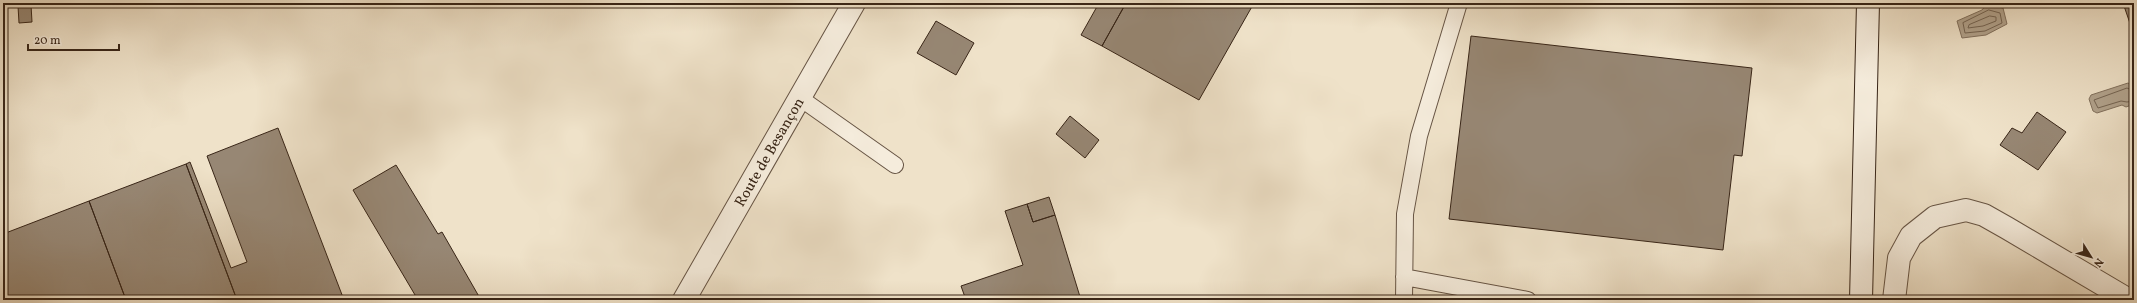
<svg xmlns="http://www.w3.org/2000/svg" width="2137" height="303" font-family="Vollkorn,serif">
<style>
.water{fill:#b1a28c;stroke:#81705d}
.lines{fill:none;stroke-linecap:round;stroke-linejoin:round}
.shore{stroke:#746452;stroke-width:1}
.building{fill:#978774;stroke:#382517}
.service-casing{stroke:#665444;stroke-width:18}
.minor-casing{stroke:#665444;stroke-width:24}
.tertiary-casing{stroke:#665444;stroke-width:24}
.secondary-casing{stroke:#382517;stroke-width:24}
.service{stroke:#f5ecdc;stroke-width:16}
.minor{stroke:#f5ecdc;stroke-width:22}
.tertiary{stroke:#f5ecdc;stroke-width:22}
.secondary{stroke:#f5ecdc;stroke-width:22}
.labels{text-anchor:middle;stroke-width:4;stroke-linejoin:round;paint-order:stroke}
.street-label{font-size:15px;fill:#382517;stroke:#f5ecdc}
</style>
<rect width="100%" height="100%" fill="#efe2c9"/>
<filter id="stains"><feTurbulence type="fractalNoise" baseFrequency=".005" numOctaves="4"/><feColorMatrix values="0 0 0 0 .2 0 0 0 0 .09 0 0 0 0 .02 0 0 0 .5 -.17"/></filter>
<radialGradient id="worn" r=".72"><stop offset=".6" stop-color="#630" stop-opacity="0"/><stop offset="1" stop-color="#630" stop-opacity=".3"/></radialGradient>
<!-- water -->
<path class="water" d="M1986 5 2003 8 2007 24 1986 35 1962 38 1957 21 1982 10Z
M2128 83 2132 85 2134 104 2126 107 2122 105 2097 113 2093 111 2089 99 2091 95Z"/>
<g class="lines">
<!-- shore -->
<path class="shore" d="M1989 10 2000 13 2002 23 1985 31 1965 33 1963 23Z
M1990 16 1996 17V21L1983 26 1968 28 1969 25Z
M2134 91 2127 88 2094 100 2098 108 2121 101 2127 102 2134 101"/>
</g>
<!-- building -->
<path class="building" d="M1099 3H1126L1102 46 1081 35Z
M1126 3H1254L1199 100 1102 46Z
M2123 3H2134V35Z
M31 5 32 22 19 23 18 6Z
M936 21 974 43 956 75 917 53Z
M1471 36 1752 68 1742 156 1734 155 1723 250 1449 219Z
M2037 112 2066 132 2038 170 2000 145 2012 128 2022 133Z
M1070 116 1099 140 1085 158 1056 134Z
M278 128 344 300H237L186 164 190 162 231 268 247 262 207 156Z
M186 164 237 300H126L89 201Z
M396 165 438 234 442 232 481 300H418L353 190Z
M1049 197 1055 215 1033 222 1027 204Z
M89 201 126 300H3V234Z
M1027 204 1033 222 1055 215 1081 300H966L961 286 1023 265 1005 211Z"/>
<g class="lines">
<defs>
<path id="service" d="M800 98 895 165
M1404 277 1528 300
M1404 300 1405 214 1419 136 1459 3"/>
<path id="minor" d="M1894 300 1899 258 1911 236 1935 217 1966 210 1984 215 2007 228 2129 300"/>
<path id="tertiary" d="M684 300 854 3"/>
<path id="secondary" d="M1861 300 1868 3"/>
</defs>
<!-- service casing -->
<use href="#service" class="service-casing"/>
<!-- minor casing -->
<use href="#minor" class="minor-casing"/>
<!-- tertiary casing -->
<use href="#tertiary" class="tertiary-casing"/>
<!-- secondary casing -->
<use href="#secondary" class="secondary-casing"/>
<!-- service -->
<use href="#service" class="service"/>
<!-- minor -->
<use href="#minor" class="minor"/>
<!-- tertiary -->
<use href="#tertiary" class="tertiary"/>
<!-- secondary -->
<use href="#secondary" class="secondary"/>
</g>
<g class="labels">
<!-- street labels -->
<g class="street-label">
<text transform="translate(769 152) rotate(-60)" y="5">Route de Besançon</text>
</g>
</g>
<!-- margin -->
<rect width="2137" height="303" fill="none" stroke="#efe2c9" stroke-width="16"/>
<rect x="4" y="4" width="2129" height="295" fill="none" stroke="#382517" stroke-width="2"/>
<rect x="8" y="8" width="2121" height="287" fill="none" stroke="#382517"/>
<!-- north arrow -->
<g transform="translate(2091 257) rotate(127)" stroke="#f5ecdc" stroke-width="3" paint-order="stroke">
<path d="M0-3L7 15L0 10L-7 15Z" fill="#382517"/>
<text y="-6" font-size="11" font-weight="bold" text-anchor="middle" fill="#382517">N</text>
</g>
<!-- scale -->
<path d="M28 44v6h91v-6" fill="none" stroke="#382517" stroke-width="2"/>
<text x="34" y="44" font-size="12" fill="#382517" stroke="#f5ecdc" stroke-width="3" paint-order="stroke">20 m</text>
<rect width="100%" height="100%" filter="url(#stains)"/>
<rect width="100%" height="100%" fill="url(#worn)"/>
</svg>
